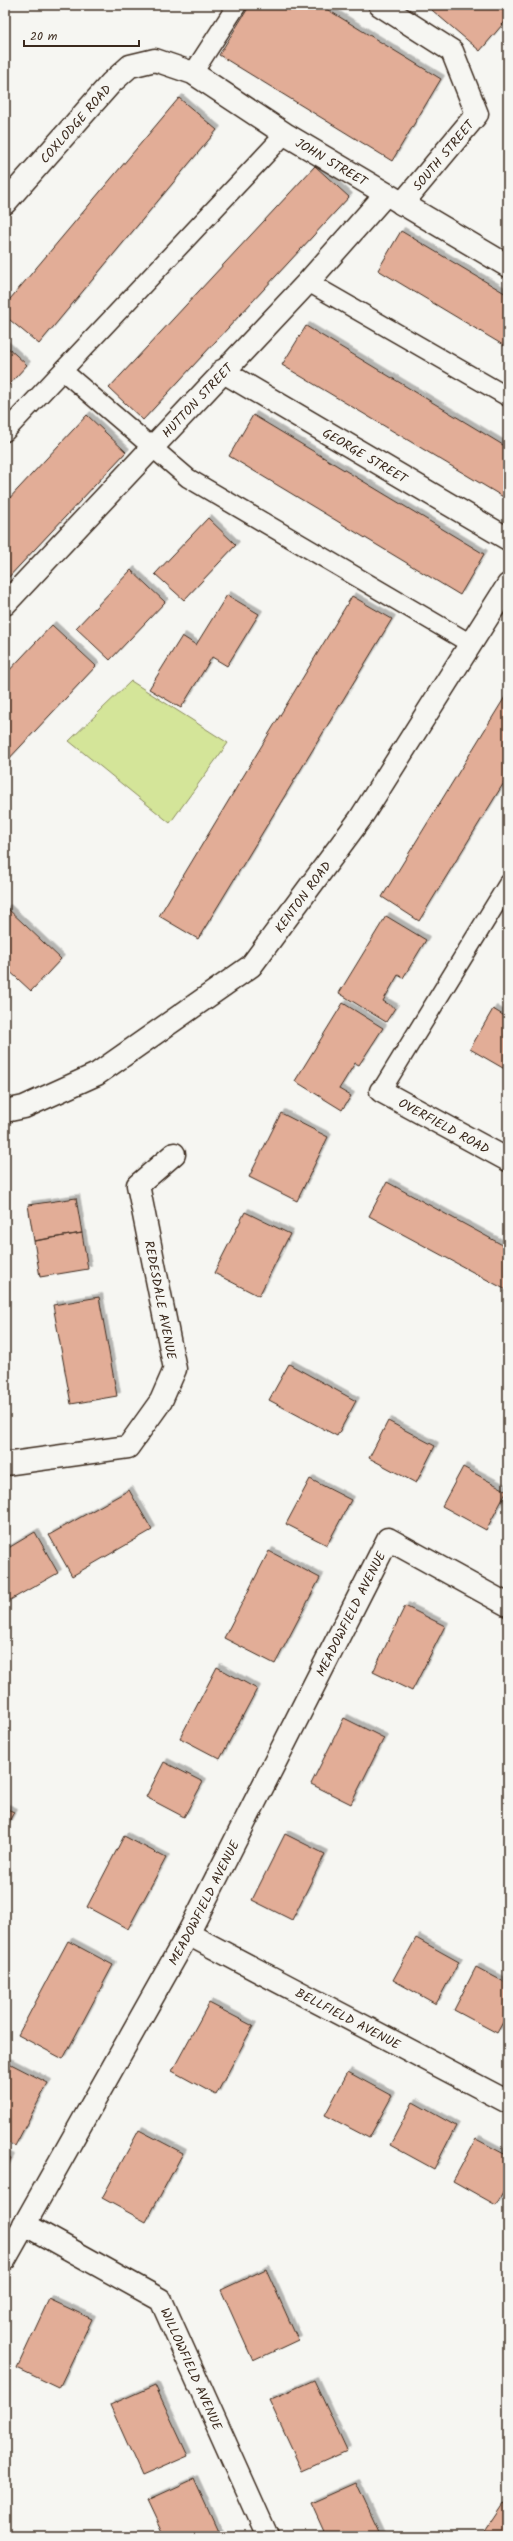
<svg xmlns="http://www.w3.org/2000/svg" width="513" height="2541" font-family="Kalam,sans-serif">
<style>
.green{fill:#d4e599;stroke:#88885c}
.building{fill:#e2ad97;stroke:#3b2a1e;filter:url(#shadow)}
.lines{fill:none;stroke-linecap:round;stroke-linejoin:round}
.lane-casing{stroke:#3b2a1e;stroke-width:21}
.street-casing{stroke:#3b2a1e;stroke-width:25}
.secondary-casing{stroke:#3b2a1e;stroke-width:25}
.lane{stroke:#f6f6f2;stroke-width:18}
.street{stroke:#f6f6f2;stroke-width:22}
.secondary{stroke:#f6f6f2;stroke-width:22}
.labels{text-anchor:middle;stroke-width:3;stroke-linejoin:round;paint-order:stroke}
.street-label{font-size:13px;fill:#3b2a1e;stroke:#f6f6f2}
</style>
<defs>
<filter id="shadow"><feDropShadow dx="3.5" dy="-3.5" stdDeviation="0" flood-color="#0004"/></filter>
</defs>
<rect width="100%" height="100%" fill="#f6f6f2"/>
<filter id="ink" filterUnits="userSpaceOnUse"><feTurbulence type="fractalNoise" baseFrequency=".025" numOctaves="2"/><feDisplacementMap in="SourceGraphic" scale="8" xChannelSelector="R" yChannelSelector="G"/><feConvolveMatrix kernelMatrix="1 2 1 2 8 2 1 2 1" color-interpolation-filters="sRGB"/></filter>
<g filter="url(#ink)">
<!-- green -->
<path class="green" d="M131 681 228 743 170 823 69 741Z"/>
<!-- building -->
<path class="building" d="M250 5H320L441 79 392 161 219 55Z
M426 5H508V18L480 51Z
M179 98 217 130 39 344 5 316V305Z
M315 166 349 197 143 420 109 388Z
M401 231 508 295V348L378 270Z
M306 326 508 448V493L505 498 282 365Z
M5 345 27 365 5 389Z
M87 415 126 452 5 581V503Z
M253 415 484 554 460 595 229 456Z
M208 518 236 545 184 600 155 574Z
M131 570 165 602 110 660 76 628Z
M227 595 259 614 227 666 212 657 181 708 149 689 182 636 196 645Z
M352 596 392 619 198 939 159 916Z
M52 625 96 666 5 763V675Z
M508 692V776L419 921 382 897Z
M7 908 61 959 31 991 5 967V910Z
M386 916 426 940 403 978 398 975 383 1001 395 1008 386 1022 339 993Z
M343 1003 383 1028 359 1065 355 1063 339 1089 351 1096 342 1110 295 1081Z
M493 1009 508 1018V1071L470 1049Z
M281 1113 328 1137 297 1201 249 1177Z
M387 1182 508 1248V1291L369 1216Z
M76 1198 82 1233 34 1241 28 1205Z
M245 1212 290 1234 259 1296 214 1273Z
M82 1233 88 1269 40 1277 34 1241Z
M99 1297 117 1396 71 1404 53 1305Z
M289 1364 356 1401 337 1436 269 1400Z
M388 1421 435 1446 416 1483 369 1458Z
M463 1467 507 1491 486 1530 442 1506Z
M310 1479 351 1500 327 1545 286 1524Z
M129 1490 152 1530 72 1576 49 1535Z
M35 1532 58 1573 5 1603V1550Z
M269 1551 320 1578 275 1664 224 1638Z
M405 1606 445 1626 412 1691 373 1672Z
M217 1667 257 1689 220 1759 180 1738Z
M344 1718 384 1738 351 1804 311 1784Z
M164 1762 203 1782 184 1817 146 1797Z
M5 1808 14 1812 5 1829Z
M285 1834 325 1854 292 1920 252 1900Z
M124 1836 166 1858 128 1929 87 1907Z
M416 1938 459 1962 436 2004 393 1980Z
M68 1941 113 1965 63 2059 18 2035Z
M476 1967 508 1984V2013L497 2033 454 2010Z
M209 2003 253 2026 216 2095 172 2071Z
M7 2062 48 2083 15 2146 5 2141V2067Z
M348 2072 392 2096 369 2138 325 2115Z
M413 2102 456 2126 434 2169 390 2145Z
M139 2130 183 2153 146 2222 102 2198Z
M476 2139 508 2156V2184L496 2205 453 2181Z
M5 2155 11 2158 5 2170Z
M266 2269 298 2340 253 2361 221 2290Z
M49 2299 92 2319 59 2388 17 2368Z
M314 2380 347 2451 302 2471 269 2400Z
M155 2385 188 2456 142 2476 110 2405Z
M194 2479 220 2536H165L148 2500Z
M356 2483 381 2536H326L311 2503Z
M503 2503 508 2506V2536H481Z"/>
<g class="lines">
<defs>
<path id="lane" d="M193 73 237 5
M308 282 508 397
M63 371 188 478 471 644
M5 432 285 134
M381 1091 508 884"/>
<g id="street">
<path d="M380 5 452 51 477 114 402 204"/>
<path id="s1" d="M5 203 111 83 130 66 155 60 193 73 285 134 508 266"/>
<path id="s2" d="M222 371 508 539"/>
<path id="s3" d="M5 604 308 282 386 194"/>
<path id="s4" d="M381 1091 508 1160"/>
<path d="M5 1464 128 1447 161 1401 175 1369 138 1185 174 1154"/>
<path id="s5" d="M188 1934 508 2102"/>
<path id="s6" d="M24 2224 161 2300 267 2536"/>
<path id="s7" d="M5 2259 188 1934 388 1539 508 1605"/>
</g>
<g id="secondary">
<path id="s8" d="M5 1111 24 1107 97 1074 251 966 360 819 508 585"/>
</g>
</defs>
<!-- lane casing -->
<use href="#lane" class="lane-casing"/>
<!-- street casing -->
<use href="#street" class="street-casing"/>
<!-- secondary casing -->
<use href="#secondary" class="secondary-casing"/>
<!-- lane -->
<use href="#lane" class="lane"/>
<!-- street -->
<use href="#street" class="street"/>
<!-- secondary -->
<use href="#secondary" class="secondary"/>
</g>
</g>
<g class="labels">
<!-- street labels -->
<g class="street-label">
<text dy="5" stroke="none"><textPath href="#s1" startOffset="106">COXLODGE ROAD</textPath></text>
<text transform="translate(443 155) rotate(-50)" y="5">SOUTH STREET</text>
<text dy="5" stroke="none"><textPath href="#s1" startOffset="416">JOHN STREET</textPath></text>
<text dy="5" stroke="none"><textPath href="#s3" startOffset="280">HUTTON STREET</textPath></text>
<text dy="5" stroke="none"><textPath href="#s2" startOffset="166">GEORGE STREET</textPath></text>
<text dy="5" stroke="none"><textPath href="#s8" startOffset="374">KENTON ROAD</textPath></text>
<text dy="5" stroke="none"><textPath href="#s4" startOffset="72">OVERFIELD ROAD</textPath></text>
<text transform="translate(161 1300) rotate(79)" y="5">REDESDALE AVENUE</text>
<text dy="5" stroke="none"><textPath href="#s7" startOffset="732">MEADOWFIELD AVENUE</textPath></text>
<text dy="5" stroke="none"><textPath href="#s7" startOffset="408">MEADOWFIELD AVENUE</textPath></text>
<text dy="5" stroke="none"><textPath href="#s5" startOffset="181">BELLFIELD AVENUE</textPath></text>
<text dy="5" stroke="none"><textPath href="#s6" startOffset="232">WILLOWFIELD AVENUE</textPath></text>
</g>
</g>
<!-- margin -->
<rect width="513" height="2541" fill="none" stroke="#f6f6f2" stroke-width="20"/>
<rect x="10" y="10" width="493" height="2521" fill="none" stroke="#3b2a1e" stroke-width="1.5" filter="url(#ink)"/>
<!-- scale -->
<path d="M24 40v6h115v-6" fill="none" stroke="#3b2a1e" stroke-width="2"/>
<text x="30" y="40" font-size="12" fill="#3b2a1e" stroke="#f6f6f2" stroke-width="3" paint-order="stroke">20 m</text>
</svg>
